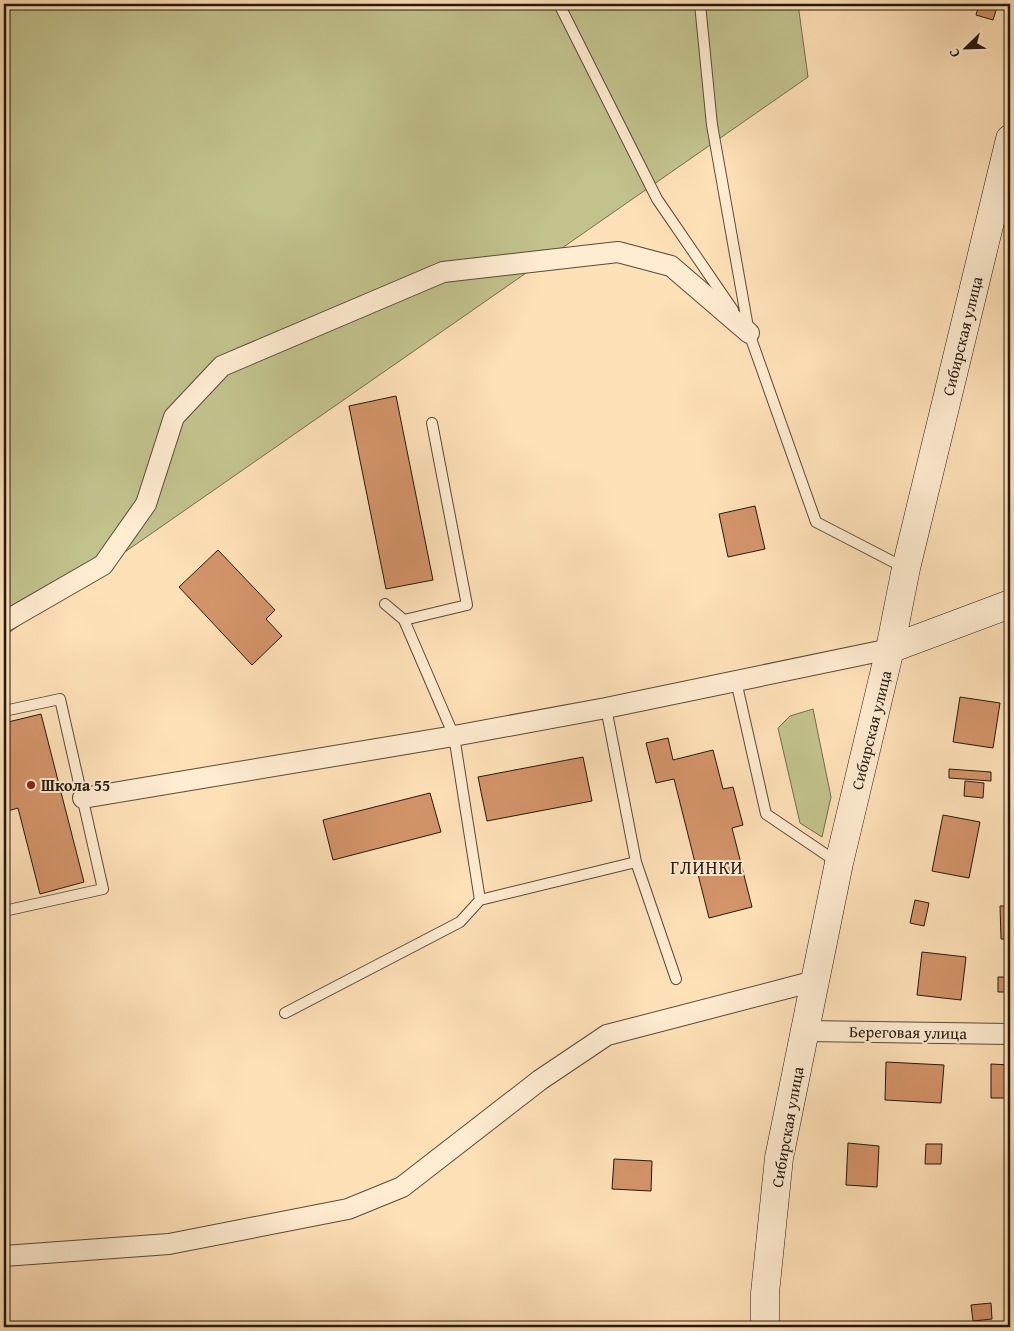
<svg xmlns="http://www.w3.org/2000/svg" width="1014" height="1331" font-family="'Gentium Book Plus',serif">
<style>
.green{fill:#c2c28d;stroke:#726e4e}
.building{fill:#d4946a;stroke:#22190f}
.lines{fill:none;stroke-linecap:round;stroke-linejoin:round}
.lane-casing{stroke:#594b39;stroke-width:12}
.street-casing{stroke:#594b39;stroke-width:22}
.secondary-casing{stroke:#22190f;stroke-width:29}
.lane{stroke:#ffecd1;stroke-width:10}
.street{stroke:#ffecd1;stroke-width:20}
.secondary{stroke:#ffecd1;stroke-width:28}
.poi-dot{fill:#8f2418;stroke:#ffecd1;stroke-width:2}
.labels{text-anchor:middle;stroke-width:4;stroke-linejoin:round;paint-order:stroke}
.street-label{font-size:16px;fill:#22190f;stroke:#ffecd1}
.poi-label{font-size:16px;font-weight:bold;fill:#22190f;stroke:#ffecd1;text-anchor:start}
.neighbourhood-label{font-size:18px;letter-spacing:1px;fill:#22190f;stroke:#ffecd1}
</style>
<rect width="100%" height="100%" fill="#ffe1b8"/>
<filter id="stains"><feTurbulence type="fractalNoise" baseFrequency=".004" numOctaves="4"/><feColorMatrix values="0 0 0 0 .2 0 0 0 0 .09 0 0 0 0 .02 0 0 0 .5 -.17"/></filter>
<radialGradient id="worn" r=".72"><stop offset=".6" stop-color="#630" stop-opacity="0"/><stop offset="1" stop-color="#630" stop-opacity=".3"/></radialGradient>
<!-- green -->
<path class="green" d="M4 4H798L808 77 4 636Z
M813 709 831 797 822 837 800 823 778 728 790 716Z"/>
<!-- building -->
<path class="building" d="M979 4H998L993 20 976 15Z
M396 396 433 580 386 589 349 406Z
M755 506 765 549 728 557 719 514Z
M218 550 275 610 266 619 282 636 252 665 179 587Z
M960 697 1000 703 993 748 953 742Z
M41 714 84 882 40 894 18 808 4 812V762L8 761 4 746V723Z
M668 738 673 760 713 750 723 789 733 787 743 825 732 828 752 907 709 918 674 779 656 783 646 743Z
M583 757 592 801 487 821 478 777Z
M949 769 991 772V781L949 778Z
M965 781 984 783 983 798 964 796Z
M430 793 441 832 333 860 323 820Z
M943 815 980 822 969 878 932 871Z
M915 900 929 903 924 926 910 923Z
M1000 906H1010V939H1001Z
M922 952 966 957 961 1000 917 995Z
M998 977H1010V992H998Z
M886 1062 944 1065 941 1103 885 1100Z
M991 1064 1010 1065V1098H991Z
M848 1143 879 1146 877 1187 846 1185Z
M926 1144H942L941 1164H925Z
M614 1159 652 1161 651 1191 612 1189Z
M991 1303 992 1319 973 1321 971 1305Z
M816 1322H838V1327H816Z"/>
<g class="lines">
<defs>
<path id="lane" d="M559 4 657 199 733 310
M700 4 712 125 749 333 816 522 905 568
M432 423 467 605 404 620 454 736 480 900
M385 604 404 620
M736 681 766 814 837 862
M606 708 636 862 676 979
M4 711 60 699 103 889 4 911
M285 1013 460 922 480 900 636 862"/>
<path id="street" d="M4 622 103 565 146 504 174 417 222 366 443 272 618 252 671 266 749 333
M83 798 454 736 606 708 890 649
M806 1031 1010 1034
M4 1256 169 1244 348 1209 402 1187 540 1080 607 1035 815 981"/>
<path id="secondary" d="M890 649 1010 604
M765 1327V1293L779 1158 839 863 890 649 906 568 1010 139"/>
</defs>
<!-- lane casing -->
<use href="#lane" class="lane-casing"/>
<!-- street casing -->
<use href="#street" class="street-casing"/>
<!-- secondary casing -->
<use href="#secondary" class="secondary-casing"/>
<!-- lane -->
<use href="#lane" class="lane"/>
<!-- street -->
<use href="#street" class="street"/>
<!-- secondary -->
<use href="#secondary" class="secondary"/>
</g>
<!-- markers -->
<circle class="poi-dot" cx="31" cy="785" r="5"/>
<g class="labels">
<!-- street labels -->
<g class="street-label">
<text transform="translate(962 336) rotate(-76)" y="6">Сибирская улица</text>
<text transform="translate(871 730) rotate(-76)" y="6">Сибирская улица</text>
<text transform="translate(908 1032) rotate(1)" y="6">Береговая улица</text>
<text transform="translate(787 1127) rotate(-80)" y="6">Сибирская улица</text>
</g>
<!-- poi labels -->
<g class="poi-label">
<text x="41" y="791">Школа 55</text>
</g>
<!-- neighbourhood labels -->
<g class="neighbourhood-label">
<text x="707" y="874">ГЛИНКИ</text>
</g>
</g>
<!-- margin -->
<rect width="1014" height="1331" fill="none" stroke="#ffe1b8" stroke-width="20"/>
<rect x="5" y="5" width="1004" height="1321" fill="none" stroke="#22190f" stroke-width="2.5"/>
<rect x="10" y="10" width="994" height="1311" fill="none" stroke="#22190f"/>
<!-- north arrow -->
<g transform="translate(966 48) rotate(247)" stroke="#ffecd1" stroke-width="4" paint-order="stroke">
<path d="M0-4L9 19L0 12L-9 19Z" fill="#22190f"/>
<text y="-8" font-size="14" font-weight="bold" text-anchor="middle" fill="#22190f">С</text>
</g>
<rect width="100%" height="100%" filter="url(#stains)"/>
<rect width="100%" height="100%" fill="url(#worn)"/>
</svg>
